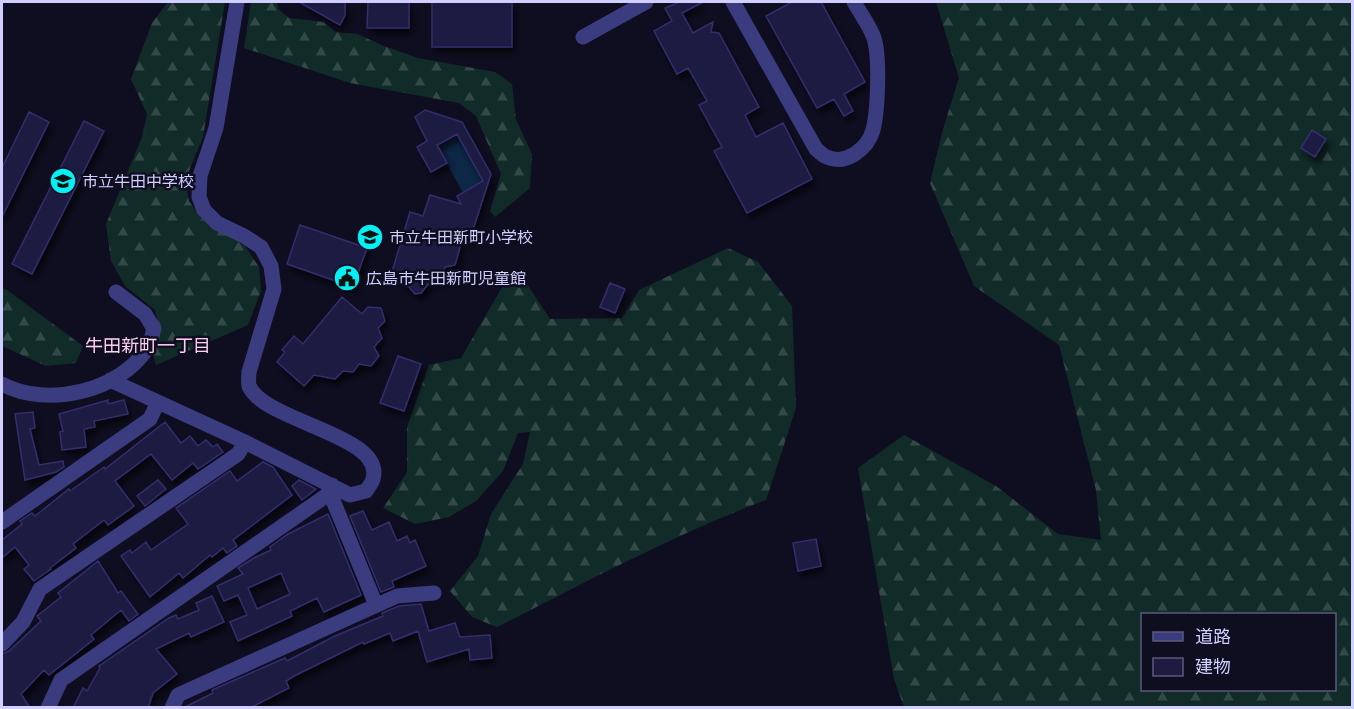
<svg xmlns="http://www.w3.org/2000/svg" width="1354" height="709" font-family="'Varela Round','Noto Sans JP',sans-serif">
<style>
.forest{fill:url(#forest-firs);fill-rule:evenodd}
.water{fill:#0d2746}
.building{fill:#1f1a42;stroke:#342d6d;stroke-width:1.5;fill-rule:evenodd;filter:url(#shadow)}
.lines{fill:none;stroke-linecap:round;stroke-linejoin:round}
.minor{stroke:#3a3c7f;stroke-width:15}
.labels{text-anchor:middle;stroke-width:5;stroke-linejoin:round;paint-order:stroke}
.poi-label{font-size:16px;fill:#d0cffe;stroke:#0f0e21;text-anchor:start}
.neighbourhood-label{font-size:18px;fill:#fed1f1;stroke:#0f0e21}
</style>
<defs>
<pattern id="forest-firs" width="22" height="20" patternUnits="userSpaceOnUse" patternTransform="scale(1.5)"><rect width="22" height="20" fill="#112b28"/><path d="M5 1l3.5 6h-7zM16 11l3.5 6h-7z" fill="#334948"/></pattern>
<filter id="shadow"><feDropShadow dx="3.5" dy="6" stdDeviation="3" flood-color="#0009"/></filter>
</defs>
<rect width="100%" height="100%" fill="#0f0e21"/>
<!-- forest -->
<path class="forest" d="M168 2H225L203 137 185 181 189 201 202 219 245 246 259 267 261 291 248 325 156 365 152 351 160 329 155 310 125 286 111 261 106 224 142 137 147 114 131 79 152 23Z
M251 2H277L278 9 289 18 324 22 336 32 357 34 384 46 418 58 495 72 512 84 516 120 532 154 530 188 495 217 490 211 501 174 476 116 459 103 350 83 244 48Z
M936 2H1352V707H904L894 679 858 468 904 435 996 486 1058 534 1101 540 1096 490 1059 345 974 286 930 183 943 129 959 78ZM1142 614H1334V690H1142Z
M728 248 758 262 792 306 796 408 766 500C673 535 586 582 497 627L472 617 450 591 478 556 491 514 523 464 530 432 518 433 503 471 476 501 449 517 415 524 383 508 407 472V427L429 365 461 358 504 284 525 281 550 319 622 318 639 290Z
M2 288 7 290 83 346 76 363 46 366 2 346Z"/>
<!-- water -->
<path class="water" d="M457 134 483 181 463 193 437 145Z"/>
<!-- building -->
<path class="building" d="M299 2H345V15L340 25Z
M368 2H409V28H367Z
M432 2H512V47H432Z
M679 2H703L682 13 693 33 713 22 711 32 719 33 759 107 745 115 756 137 783 123 812 179 747 213 714 151 722 147 699 105 707 101 688 68 677 74 654 31 672 21 665 8Z
M792 2H821L865 82 844 94 853 111 844 116 834 99 817 108 766 16Z
M425 110 462 122 491 174 470 239 463 237 455 265 445 267 441 279 431 281 421 293 415 294 409 287 403 285 405 279 391 275 410 212 423 216 430 195 461 204 457 196 483 181 457 134 437 145 447 163 431 172 417 147 427 141 415 117Z
M29 112 49 122 2 217V168Z
M84 121 104 131 32 274 12 264Z
M1312 130 1326 139 1315 157 1301 148Z
M300 225 367 248 353 287 287 264Z
M610 283 625 289 615 313 600 307Z
M342 297 362 314 368 307 381 308 385 321 378 328 382 338 374 347 379 356 371 366 359 364 353 372 343 371 335 379 314 375 304 386 277 362 285 352 282 350 294 336 303 344Z
M398 356 421 364 404 411 380 403Z
M108 400V404L124 400 128 414 94 421 95 427 84 429 86 447 62 450 60 432 63 431 59 414Z
M33 412 35 428 30 429 39 465 63 461 64 467 56 472 25 480 15 414Z
M165 422 181 443 190 436 198 446 206 440 213 447 217 444 223 452 198 469 193 463 172 480 151 454 115 481 134 506 108 525 104 520 73 544 76 548 50 568 51 569 34 581 24 569 29 565 15 547 2 558V540L22 524 20 521 32 513 35 516 69 489 70 491 104 467 105 469Z
M263 462 273 467 292 495 233 540 237 546 227 553 223 548 212 557 210 555 183 578 179 573 150 597 121 556 130 550 132 553 146 542 151 550 188 524 176 508 230 471 237 481Z
M158 480 166 489 145 506 137 496Z
M299 480 316 489 302 500 292 486Z
M363 511 372 530 389 522 397 541 407 536 410 543 415 540 426 566 392 581 394 587 381 592 350 516Z
M328 514 361 595 324 612 317 598 290 611 292 616 238 641 230 622 247 615 238 595 224 601 217 586 243 574 238 568 254 558 271 550 270 547 288 534ZM281 573 290 594 257 609 248 588Z
M816 539 821 566 798 571 793 543Z
M98 561 118 593 121 591 138 614 129 621 121 610 91 635 94 639 49 675 44 670 21 694 30 708H2V654L9 651 41 621 37 616 61 597 58 593Z
M212 596 224 622 191 637 189 633 156 649 177 674 153 693 148 708H73L83 688 87 691 100 668 99 666 169 618 176 615 178 619 199 610 196 603Z
M421 604 429 631 455 623 460 637 490 635 492 658 470 660 469 649 427 662 418 631 393 641 390 633 364 644 363 642 294 676 286 681 289 688 250 708H183L213 693 212 690 285 658 287 661 335 636 383 616 382 613 399 606Z"/>
<g class="lines">
<!-- minor -->
<path class="minor" d="M733 2 816 149C819 151 823 156 827 157 846 166 868 148 873 130 878 110 880 57 874 38 870 26 860 13 854 2
M583 37 646 2
M110 380 245 442 350 495 366 491C368 488 372 483 373 479 386 435 264 422 249 386 248 382 249 376 249 372L274 289 271 266 261 247 244 236 217 223 204 210 199 197 200 176 216 128 237 2
M2 384C47 408 120 392 148 347 151 342 152 335 154 329L145 314 116 292
M330 493 376 605
M2 522 150 419 158 402
M2 644 23 622 40 589 238 454 245 442
M48 708 61 680 330 493 332 485
M172 708 178 695 397 596 434 593"/>
</g>
<!-- icons -->
<defs>
<symbol id="school-disc" viewBox="-11 -11 22 22"><circle r="9.5" fill="#05f0f4" stroke="#0f0e21"/><path d="M0-5L7-2L0 1L-7-2ZM-4 1L0 2.5L4 1V4Q0 6-4 4Z" fill="#111"/></symbol>
<symbol id="civic-disc" viewBox="-11 -11 22 22"><circle r="9.5" fill="#05f0f4" stroke="#0f0e21"/><path d="M-.6-6.5H3V-4.5H.6V-3L4-1V1h2V6H-6V1h2V-1L-.6-3ZM-1.2 2.5V6h2.4V2.5Z" fill="#111"/></symbol>
</defs>
<g fill-rule="evenodd">
<use href="#school-disc" x="48" y="166" width="30" height="30"/>
<use href="#school-disc" x="355" y="222" width="30" height="30"/>
<use href="#civic-disc" x="332" y="263" width="30" height="30"/>
</g>
<g class="labels">
<!-- poi labels -->
<g class="poi-label">
<text x="82" y="187">市立牛田中学校</text>
<text x="389" y="243">市立牛田新町小学校</text>
<text x="366" y="284">広島市牛田新町児童館</text>
</g>
<!-- neighbourhood labels -->
<g class="neighbourhood-label">
<text x="148" y="352">牛田新町一丁目</text>
</g>
</g>
<!-- border -->
<rect width="1354" height="709" fill="none" stroke="#d0cffe" stroke-width="6"/>
<!-- legend -->
<rect x="1141" y="613" width="195" height="78" fill="#0f0e21" stroke="#5c5b79" stroke-width="1.5"/>
<rect x="1153" y="632" width="30" height="9" fill="#3a3c7f" stroke="#5c5b79" stroke-width="1.5"/>
<text x="1195" y="643" font-size="18" fill="#d0cffe">道路</text>
<rect x="1153" y="658" width="30" height="18" fill="#1f1a42" stroke="#5c5b79" stroke-width="1.5"/>
<text x="1195" y="673" font-size="18" fill="#d0cffe">建物</text>
</svg>
